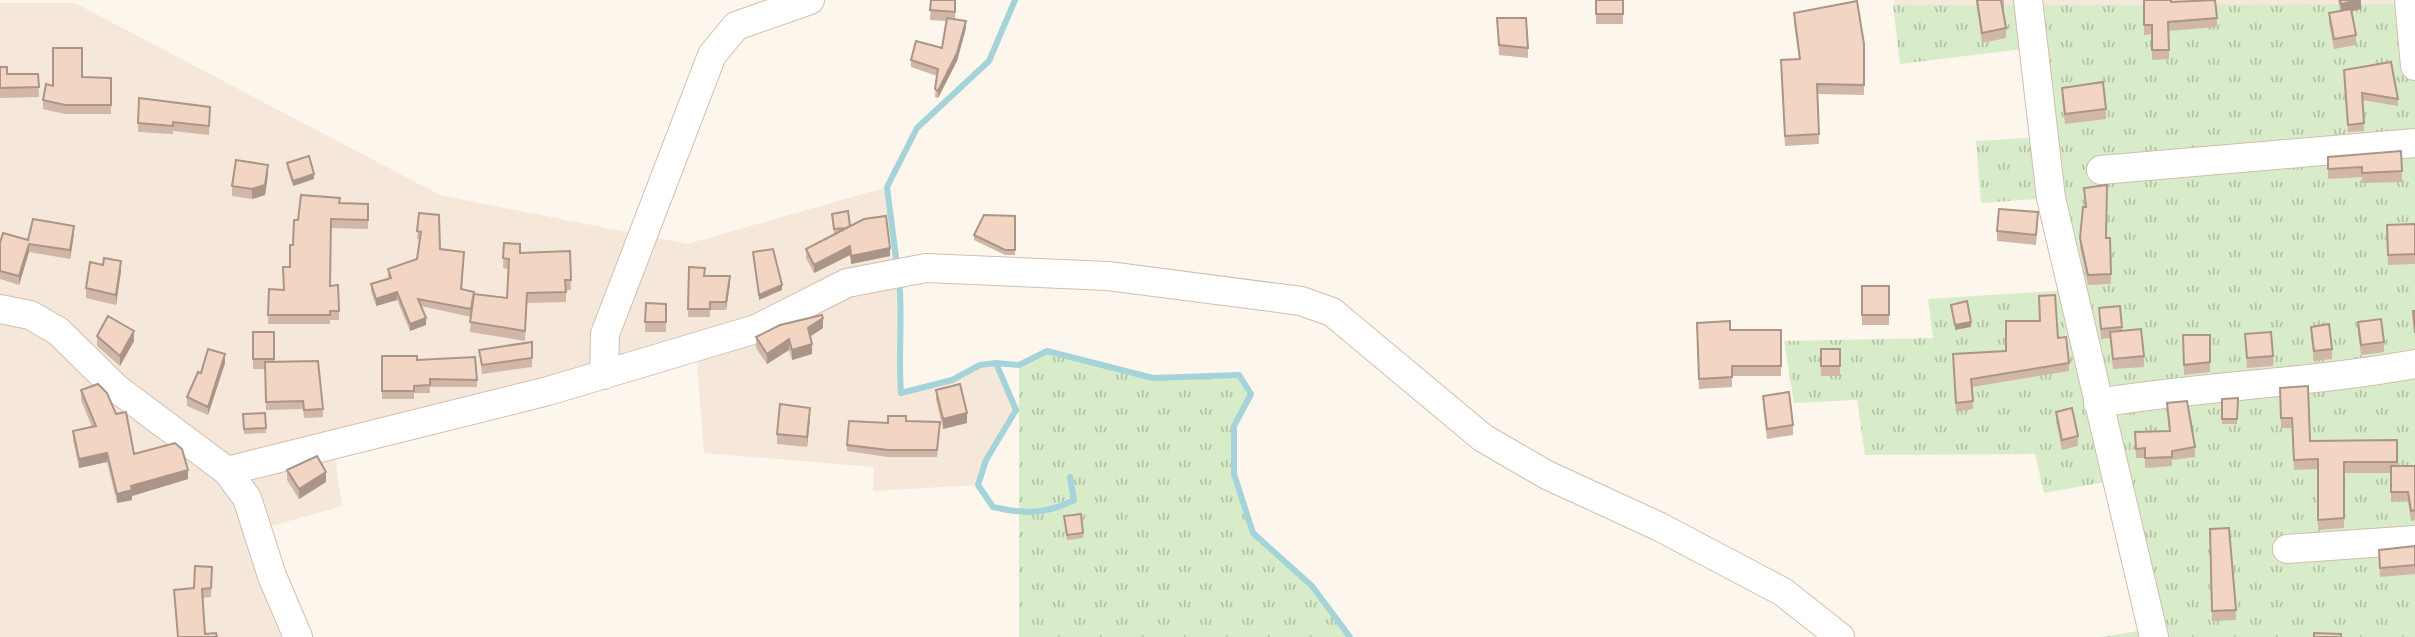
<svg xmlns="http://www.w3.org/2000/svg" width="2415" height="637" font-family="Poppins,sans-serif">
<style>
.residential{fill:#f5e8da}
.park{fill:url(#park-tufts)}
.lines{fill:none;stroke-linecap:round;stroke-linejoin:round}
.stream{stroke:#a5d3da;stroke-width:6}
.minor-casing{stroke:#d1beb0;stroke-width:30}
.minor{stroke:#fff;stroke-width:28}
.wall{fill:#d1b7a8}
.shaded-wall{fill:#aa9588}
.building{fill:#f3d5c3;stroke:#aa9588;stroke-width:2}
</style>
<defs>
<pattern id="park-tufts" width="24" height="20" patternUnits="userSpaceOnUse" patternTransform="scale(1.75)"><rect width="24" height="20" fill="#d8ecc9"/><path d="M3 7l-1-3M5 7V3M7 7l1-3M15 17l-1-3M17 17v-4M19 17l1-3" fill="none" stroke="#b4c2a5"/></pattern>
</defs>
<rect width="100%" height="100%" fill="#fdf6ec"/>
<!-- residential -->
<path class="residential" d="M1895 0H2409V4L1893 5Z
M0 3H75L440 195 687 244 887 187 903 313 898 352 901 393 952 380 980 365 996 363 1016 410 986 460 978 485 873 491 874 467 704 453 696 348 333 443 342 506 257 530 300 637H0Z"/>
<!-- park -->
<path class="park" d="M2409 4 2415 66V637H2101L2152 629 2117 480 2044 493 2035 454 1865 455 1857 400 1794 403 1784 341 1933 338 1928 299 2071 290 2051 198 1981 203 1976 141 2043 137 2031 48 1900 64 1893 5Z
M1047 351 1153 378 1239 375 1251 394 1234 427V474L1253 533 1312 586 1350 637H1019V365Z"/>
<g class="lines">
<!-- stream -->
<path class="stream" d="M897 265 887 187 917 128 989 61 1015 0
M899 279C903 317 898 354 901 393L952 380 980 365 996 363 1016 410 986 460 978 485 993 507C1023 514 1045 515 1074 500L1070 477
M996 363 1019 365 1047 351 1153 378 1239 375 1251 394 1234 426V474L1253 533 1312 586 1350 637"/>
<defs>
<path id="minor" d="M2028 0 2051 198 2154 637
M2409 0 2415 66
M2101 170 2415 143
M0 309 30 315 58 331 116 388 227 471 247 498 272 576 298 637
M604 375 605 334 712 55 736 26 810 0
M2098 403C2203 386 2310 383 2415 364
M227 471 548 391 756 329 847 283 926 268 1108 276 1301 301 1332 312 1483 438 1547 475 1660 527 1783 592 1840 637
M2287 549 2415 540"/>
</defs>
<!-- minor casing -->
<use href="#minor" class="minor-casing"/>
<!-- minor -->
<use href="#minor" class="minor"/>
</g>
<!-- wall -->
<path class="wall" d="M931 0H956L955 19 966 28 957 61 938 98 935 97 937 76 911 67V60L942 48 947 21 930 20Z
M1596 0H1623V24H1596Z
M1976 0H2004V10H2003L2006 28V38L1982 43Z
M2144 0 2171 2 2217 18V27L2169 31V59L2152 60V34L2144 35Z
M2338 0H2361V9L2352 11 2356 35V45L2334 49 2329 23V13L2340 11Z
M1794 13 1864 44V95L1817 94 1819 144 1785 146 1781 70 1799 59 1794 23Z
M1497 18 1528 48V58L1499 55Z
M0 67 7 74H38L39 97 0 98Z
M82 77 111 78V114H65L43 109V100L53 86Z
M2344 78 2398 99V106L2362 100 2364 131 2348 132Z
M2062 88 2106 109V119L2065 124 2062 98Z
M210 115 209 135 173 131V134L138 132V123Z
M2401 151 2402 182 2362 183V177L2328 179V157Z
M287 163 314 179 293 186 287 168Z
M268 175 265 195 252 199 232 196V186Z
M2084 188 2106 238H2110L2111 284 2088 285 2080 248V238L2085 207Z
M340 203 368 204V229L331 228 330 286 339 311V320H330V324H268L269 289 283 290 290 267 298 220Z
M419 213 440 249 464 259 462 289 474 294 507 298 508 269 503 268 504 243 520 253 570 251 571 290H566V302L527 303 525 341 470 332 471 317 421 306 426 325 410 331 397 300 376 306 371 291V284L388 278V269L417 259 420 239H417Z
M832 214 850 226 890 256 851 264 850 255 814 273 806 258V249L836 234H834Z
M1015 216V255H1005L974 240V235Z
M2038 222 2036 245 1997 241V231Z
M2415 224V264L2388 265 2387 225Z
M74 234 70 259 29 252 19 285 0 279V243Z
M689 267 704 276 730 284 726 310H710V317H688Z
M121 271 116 305 86 298V288Z
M1862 286H1889V325H1862Z
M646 303 666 304V332H645Z
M2099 308 2122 327V331L2144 356V367L2113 369 2110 338 2101 339Z
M2358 322 2384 342V352L2361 355 2358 332Z
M2311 327 2332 349V359L2314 361 2311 337Z
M823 328 810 336 812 354 792 360 789 350 767 364 756 348V337Z
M1781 330V376H1732V387L1699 389 1697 333Z
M253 332H274V361L323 409V417L304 418 303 409 266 410 265 369H253Z
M2245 334 2273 356V366L2247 368Z
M2183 335H2210V372L2184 375Z
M97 336 134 341 120 366 97 346Z
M2058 338 2069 363V371L1972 387 1973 409 1956 412 1953 362Z
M532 342V367L482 374 479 350Z
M1821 349H1840V376H1821Z
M382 356 417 360 477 380V387H430V393H414V399H382Z
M225 363 208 415 187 406V397L201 373Z
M2280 388 2310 441 2397 440V466H2415V520L2411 521 2408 501 2391 502V473H2344V528L2318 530V469L2294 470 2292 428H2281Z
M81 390 134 454 188 479 132 496V500L117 503 107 462 79 468 73 440V431L92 427 81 400Z
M936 390 967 423 943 429 936 400Z
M1763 396 1793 425V435L1767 439 1763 406Z
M2238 398 2237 424H2222V399Z
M2167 403 2195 447V457L2172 460V466L2145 468V458H2136L2135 432 2169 431Z
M2056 412 2078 436V446L2062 450 2056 422Z
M265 413 266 433 244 434 243 414Z
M810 418 807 447 777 444V434Z
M906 421 940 429 937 457H888L847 451V445L888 423Z
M287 470 326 482 299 499 287 480Z
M1064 516 1083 533V538L1067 540Z
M2210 529 2236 610V620L2212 621Z
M2415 546V574L2380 577 2379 550Z
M212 576 211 597 202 598 205 634 217 637H178L174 590 194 588Z"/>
<!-- shaded-wall -->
<path class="shaded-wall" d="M2358 0H2361V9L2341 14V4Z
M966 21V28L957 61 938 98V91Z
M268 165V175L265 195 252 199V189Z
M314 174V179L293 186V181Z
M74 226V234L70 259V250Z
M29 244V252L19 285V276Z
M850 246V255L814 273V265Z
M890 248V256L851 264V256Z
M121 261V271L116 305V295Z
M730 276V284L726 310V302Z
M782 285V290L759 300V295Z
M397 292V300L376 306V299Z
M426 318V325L410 331V324Z
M823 318V328L808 338V328Z
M1971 322V327L1955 330V325Z
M134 331V341L120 366V356Z
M789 339V350L767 364V354Z
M812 344V354L792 360V350Z
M225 354V363L208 415V407Z
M810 408V418L807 447V437Z
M967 413V423L943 429V419Z
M107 453V462L79 468V459Z
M188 470V479L132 496V500L117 503V494L131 486Z
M326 472V482L299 499V489Z"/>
<!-- building -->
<path class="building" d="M931 0H955V12L930 10Z
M1596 0H1623V14H1596Z
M1977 0H2001L2006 28 1982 33Z
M2144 0H2171V2L2215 0 2217 18 2168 22 2169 50H2152V25H2144Z
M2340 0H2358L2341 4Z
M1857 1 1864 44V85L1817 84 1819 134 1785 136 1781 60 1800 59 1794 13Z
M2351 9 2356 35 2334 39 2329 13Z
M947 18 966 21 957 53 938 91 935 89 938 69 911 60 916 41 942 48Z
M1497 18H1526L1528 48 1499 45Z
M53 48H82V77L111 78V105H65L43 100 46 84 53 86Z
M2391 62 2398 99 2362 93 2364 123 2348 125 2344 70Z
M0 67H7V74H38L39 87 0 88Z
M2103 82 2106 109 2065 114 2062 88Z
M139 98 210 107 209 126 173 122V126L138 123Z
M2401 151 2402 171 2362 173V167L2328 169V157Z
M309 156 314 174 293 181 287 163Z
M236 160 268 165 265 185 252 189 232 186Z
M2107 185 2106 238H2110L2111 274 2088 275 2080 238 2083 207H2086L2084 188Z
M301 195 340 198 339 203 368 204V220L331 219 330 286 338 285 339 311H330V315H268L269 289 284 290 283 267H290V245H293L294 220H298Z
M1999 209 2038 212 2036 235 1997 231Z
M848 211 850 226 846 228 834 229 832 214Z
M419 213 439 215 440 249 464 252 461 289 474 292 471 309 418 299 426 318 410 324 397 292 376 299 371 284 391 278 388 269 417 259 421 232 417 231Z
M984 215 1015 216V250H1005L974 235Z
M886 216 890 248 851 256 850 246 814 265 806 249 864 219Z
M33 219 74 226 70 250 29 244 19 276 0 271V243L3 233 28 240Z
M2415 224V254L2388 255 2387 225Z
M504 243 520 244V253L570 251 571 280H565L566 292 527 293 525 331 470 322 474 294 507 298 509 259 503 258Z
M773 249 782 285 759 295 753 252Z
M104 258 121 261 116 295 86 288 90 262 103 265Z
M689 267 705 268 704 276H730L726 302H710V309H688Z
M1862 286H1889V315H1862Z
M2055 295 2058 338 2066 337 2069 363 1971 379 1973 401 1956 403 1953 354 2006 351V321H2040L2039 296Z
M1967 301 1971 322 1955 325 1951 305Z
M646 303 666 304V322H645Z
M2120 306 2122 327 2101 329 2099 308Z
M2413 311H2415V333Z
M822 315 823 318 808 328 812 344 792 350 789 339 767 354 756 337 780 325Z
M108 316 134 331 120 356 97 336Z
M2381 319 2384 342 2361 345 2358 322Z
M1730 321V330H1781V366H1732V377L1699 379 1697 323Z
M2329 324 2332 349 2314 351 2311 327Z
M2141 329 2144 356 2113 359 2110 332Z
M253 332H274V359H253Z
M2271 332 2273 356 2247 358 2245 334Z
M2183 335H2210V362L2184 365Z
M532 342V358L482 365 479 350Z
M208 349 225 354 208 407 187 397 198 372 201 373Z
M1821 349H1840V366H1821Z
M382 356H417V360L475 357 477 380 430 379V385L414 386V391H382Z
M318 361 323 409 304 410 303 401 266 402 265 362Z
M98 384 107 393 116 414 126 412 134 454 175 443 182 449 188 470 131 486 132 490 117 494 107 453 79 459 73 431 96 426 81 390Z
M960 384 967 413 943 419 936 390Z
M2308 386 2310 441 2397 440V462H2344V518L2318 520V459L2294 460 2292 418H2281L2280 388Z
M1789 392 1793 425 1767 429 1763 396Z
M2238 398 2237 419H2222V399Z
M2187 401 2195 447 2172 451V457L2145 458V448L2136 449 2135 432 2170 431 2167 403Z
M780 404 810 408 807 437 777 434Z
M2072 408 2078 436 2062 440 2056 412Z
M265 413 266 428 244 429 243 414Z
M888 416H906V421L940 422 937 450H888L847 445 849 421 888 423Z
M317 456 326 472 299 489 287 470Z
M2391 466H2415V510L2411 511 2408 492H2391Z
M1081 514 1083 533 1067 535 1064 516Z
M2229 528 2236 610 2212 611 2210 529Z
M2415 546V565L2380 568 2379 550Z
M195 566 212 567 211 588 202 589 205 634 216 633 217 637H178L174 590 194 588Z
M2314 633 2341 634V637H2314Z"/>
</svg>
